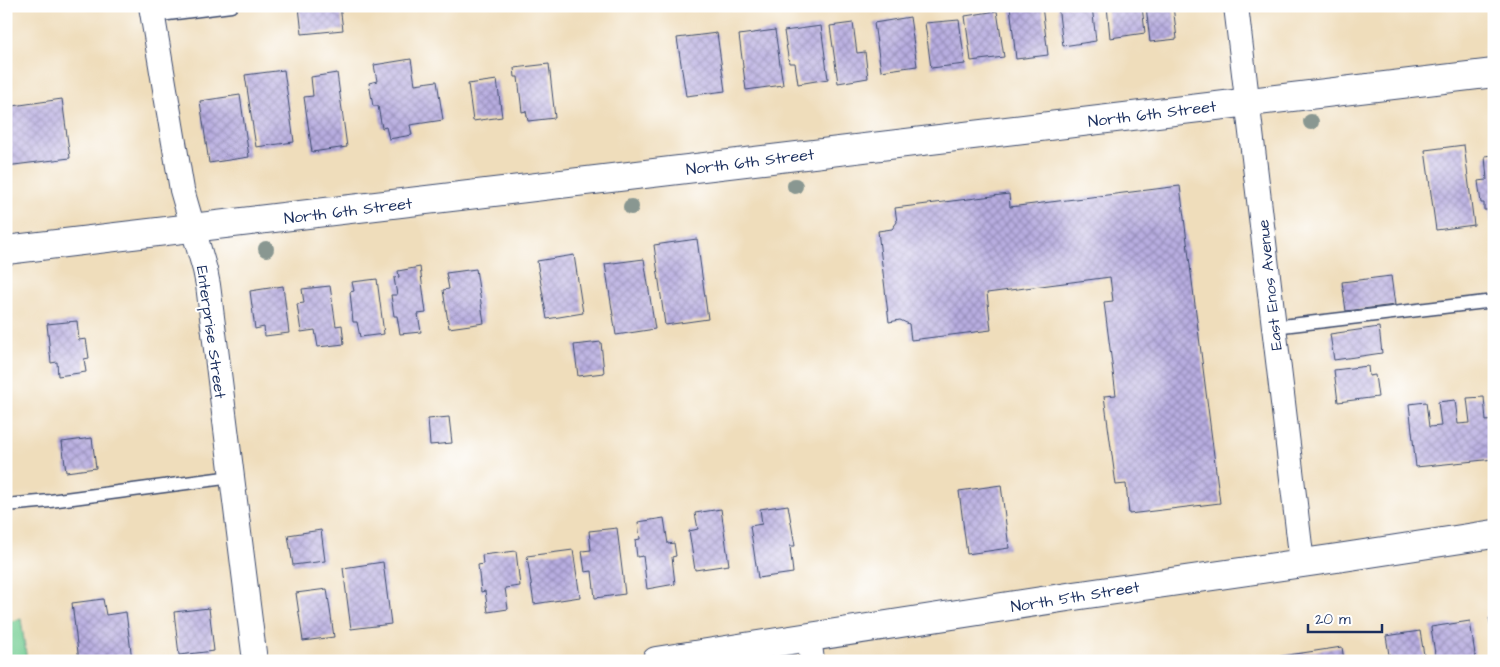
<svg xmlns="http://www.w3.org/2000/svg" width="1500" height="667" font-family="'Architects Daughter',sans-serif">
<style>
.green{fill:#74cd93;stroke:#487e78}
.building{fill:url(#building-cross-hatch)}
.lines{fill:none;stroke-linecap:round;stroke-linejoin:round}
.lane-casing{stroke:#3b496c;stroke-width:15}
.street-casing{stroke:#3b496c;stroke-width:26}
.secondary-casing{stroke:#3b496c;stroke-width:30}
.lane{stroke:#fff;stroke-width:12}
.street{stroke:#fff;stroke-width:24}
.secondary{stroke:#fff;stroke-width:28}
.tree{fill:#899791}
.labels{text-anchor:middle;stroke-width:4;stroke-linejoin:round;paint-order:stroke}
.street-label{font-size:16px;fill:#1b2f5e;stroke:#fff}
</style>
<defs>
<pattern id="building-cross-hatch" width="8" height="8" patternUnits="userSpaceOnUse" patternTransform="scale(1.25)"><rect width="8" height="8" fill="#b8ade0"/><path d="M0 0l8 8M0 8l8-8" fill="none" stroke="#958db9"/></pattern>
</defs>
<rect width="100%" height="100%" fill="#fff"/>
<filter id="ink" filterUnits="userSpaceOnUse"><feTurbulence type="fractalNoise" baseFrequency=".02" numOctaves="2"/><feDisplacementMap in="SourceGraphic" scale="10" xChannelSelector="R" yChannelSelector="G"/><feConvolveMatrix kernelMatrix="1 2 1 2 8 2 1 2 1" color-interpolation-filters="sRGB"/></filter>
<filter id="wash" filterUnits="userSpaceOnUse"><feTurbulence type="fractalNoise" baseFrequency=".0096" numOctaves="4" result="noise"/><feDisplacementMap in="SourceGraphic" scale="20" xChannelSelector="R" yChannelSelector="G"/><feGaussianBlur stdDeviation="1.12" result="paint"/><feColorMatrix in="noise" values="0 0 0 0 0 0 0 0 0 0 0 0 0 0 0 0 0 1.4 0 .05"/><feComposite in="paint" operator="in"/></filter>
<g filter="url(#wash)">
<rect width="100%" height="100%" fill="#efddbb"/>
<!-- green -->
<path class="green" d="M21 619 27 661H6V622Z"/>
<g id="blocks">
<!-- building -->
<path class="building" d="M340 6 343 30 302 34 299 7Z
M1010 6H1042L1048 55 1016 59Z
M1058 6H1092L1096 41 1063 46Z
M1107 6H1142L1145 33 1110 38Z
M1146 6H1173L1177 39 1150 42Z
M997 11 1004 57 971 61 965 16Z
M910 17 917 66 881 71 874 23Z
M959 20 965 64 931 68 925 23Z
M853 23 857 53 865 52 868 78 838 83 830 26Z
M821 26 828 79 798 84 795 63H789L784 31Z
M775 30 783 85 746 90 739 35Z
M717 33 725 91 686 96 677 38Z
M411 59 415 84 437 81 443 120 410 125 412 135 389 139 386 127 382 128 378 106H373L369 83 377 81 374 65Z
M549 64 555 118 528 121 526 111 522 112 518 77H515L514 68Z
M284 70 294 142 256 147 245 75Z
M337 73 347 147 312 152 304 97 313 96 311 77Z
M497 80 502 117 473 121 468 84Z
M240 95 249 157 209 163 200 101Z
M62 99 70 158 6 166V140H8L6 124V107Z
M1464 145 1474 225 1436 230 1425 150Z
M1494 155V222H1491L1489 210H1484V203H1481L1478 181 1487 180 1485 156Z
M1180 186 1220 503 1129 514 1126 484 1116 485 1104 396 1116 395 1104 302 1113 301 1110 277 987 293 991 330 911 340 909 324 900 320 889 322 878 231 892 229 897 222 895 208 1009 194 1010 207Z
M697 239 708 319 665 325 654 245Z
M574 255 583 313 547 319 537 261Z
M644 259 655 329 616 335 605 264Z
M420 267 426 313 418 314 421 332 400 334 397 316H394L391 295H397L394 278 399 277 398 271Z
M476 269 484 323 449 328 443 290 449 289 446 273Z
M1391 276 1395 305 1346 311 1342 282Z
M377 279 384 334 360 337 357 322H353L350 292 354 291 352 282Z
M283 286 289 333 265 336 264 327 255 329 250 291Z
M330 286 336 326 342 325 344 344 318 347 315 330 301 332 297 304 304 303 302 289Z
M77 321 79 340 86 339 89 358 84 359 86 372 58 376 57 362 51 363 47 324Z
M1379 327 1382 353 1334 360 1330 334Z
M601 342 604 373 578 376 574 345Z
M1368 366 1369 376 1375 375 1378 397 1338 402 1334 370Z
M1484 397 1486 421 1494 420V459L1416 467 1409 404 1426 402 1429 427 1441 426 1438 402 1455 400 1458 424 1470 423 1467 398Z
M449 417 452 443 430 445 428 419Z
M92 438 96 468 66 472 62 442Z
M1001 485 1009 548 967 554 959 491Z
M788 505 795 546H790L793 573 758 578 750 526 762 524 760 509Z
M721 509 729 565 695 570 689 531 698 529 695 513Z
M664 518 668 544 674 543 676 556 672 557 675 584 647 589 643 556 637 557 635 540 640 539 638 522Z
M617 528 625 594 595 598 592 571 585 572 582 551 591 550 589 531Z
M321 530 325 561 293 565 288 535Z
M573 550 580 597 534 604 527 556Z
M516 551 520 586 505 588 508 609 488 612 485 591 481 592 478 565 483 564 482 555Z
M383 562 391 624 351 629 343 568Z
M327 589 334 637 303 641 296 593Z
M103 599 106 615 126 612 132 660 79 661 72 603Z
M209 608 214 651 179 655 174 612Z
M1494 617V637H1493L1489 618Z
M1470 621 1476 661H1436L1431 627Z
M1420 631 1425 661H1390L1386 636Z
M1342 647 1344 661H1255V660Z"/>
</g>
</g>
<g filter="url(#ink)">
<use href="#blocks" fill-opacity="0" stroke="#3b496c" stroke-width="1"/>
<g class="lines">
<defs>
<path id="lane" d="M152 16 231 6
M1274 327 1494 301
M6 505 50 501 232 477"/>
<path id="street" d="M151 6 182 190 205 270 208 285 255 661
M1236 6 1302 563
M809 637 812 661"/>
<path id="secondary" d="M6 250 1494 73
M656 661 1074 596 1344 557 1494 534"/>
</defs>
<!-- lane casing -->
<use href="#lane" class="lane-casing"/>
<!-- street casing -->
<use href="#street" class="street-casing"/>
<!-- secondary casing -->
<use href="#secondary" class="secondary-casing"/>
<!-- lane -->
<use href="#lane" class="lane"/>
<!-- street -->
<use href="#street" class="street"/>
<!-- secondary -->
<use href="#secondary" class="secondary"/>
</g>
<!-- trees -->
<g class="tree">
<circle cx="1311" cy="122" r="8"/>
<circle cx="795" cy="186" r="8"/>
<circle cx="631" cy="207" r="8"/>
<circle cx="266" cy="249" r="8"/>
</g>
</g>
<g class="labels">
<!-- street labels -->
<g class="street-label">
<text transform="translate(1152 113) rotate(-7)" y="6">North 6th Street</text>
<text transform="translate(750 161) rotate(-7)" y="6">North 6th Street</text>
<text transform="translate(348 210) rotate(-7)" y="6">North 6th Street</text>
<text transform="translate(1269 285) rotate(-96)" y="6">East Enos Avenue</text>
<text transform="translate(212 332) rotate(82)" y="6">Enterprise Street</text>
<text transform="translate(1075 596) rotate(-9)" y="6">North 5th Street</text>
</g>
</g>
<!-- margin -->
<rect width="1500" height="667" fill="none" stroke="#fff" stroke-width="25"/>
<!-- scale -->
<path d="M1308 624v8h74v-8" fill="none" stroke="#1b2f5e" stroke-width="2.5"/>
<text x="1315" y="624" font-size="15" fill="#1b2f5e" stroke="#ffffff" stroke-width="4" paint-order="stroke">20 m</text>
</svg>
